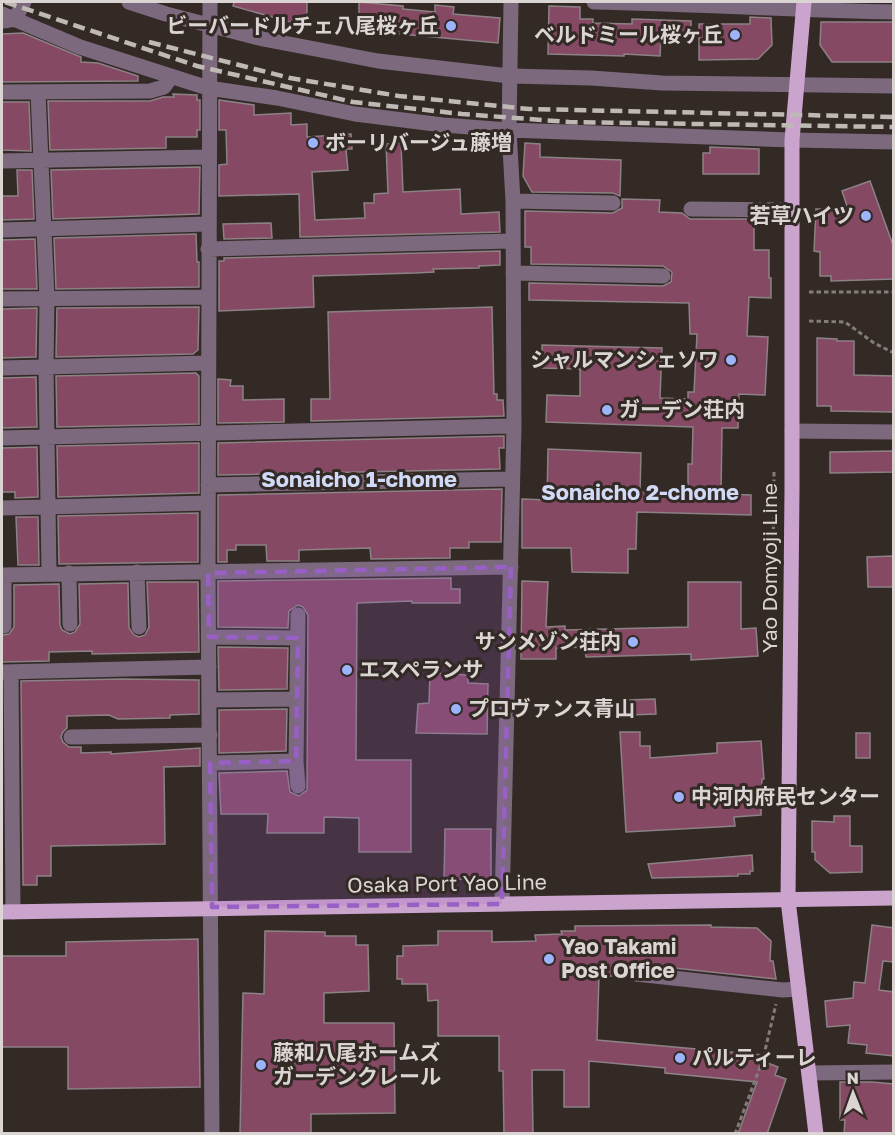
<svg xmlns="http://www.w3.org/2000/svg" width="895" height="1135" font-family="'Golos Text','Noto Sans JP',sans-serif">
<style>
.building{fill:#854963;stroke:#8c8185;stroke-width:1.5}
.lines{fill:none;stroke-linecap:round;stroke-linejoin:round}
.path{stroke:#837c79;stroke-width:3;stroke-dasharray:4.5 3;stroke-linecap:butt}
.minor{stroke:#7c697d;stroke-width:15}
.major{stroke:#cba4ce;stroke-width:15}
.rail{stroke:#bfb9b6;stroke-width:4.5;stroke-dasharray:12 6;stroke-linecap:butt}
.marked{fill:#985fc5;fill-opacity:0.2;stroke:#985fc5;stroke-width:4.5;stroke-dasharray:12 8;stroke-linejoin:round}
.poi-dot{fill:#9db4fd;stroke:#332a26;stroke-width:2}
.labels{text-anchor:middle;stroke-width:6;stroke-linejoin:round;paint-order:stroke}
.poi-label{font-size:21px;font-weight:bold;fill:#dad5d2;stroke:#332a26;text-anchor:start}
.street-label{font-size:21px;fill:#dad5d2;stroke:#332a26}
.neighbourhood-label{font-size:22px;font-weight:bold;fill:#d0daf6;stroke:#332a26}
</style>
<rect width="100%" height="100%" fill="#332a26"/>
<!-- building -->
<path class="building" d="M234 2H307V23L290 22 233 6Z
M359 2 403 6V9L435 12V5L454 7 453 14 500 18 498 43 389 33H359Z
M549 6 580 7V19H593V23L632 24V19L691 21V36L661 37 660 56 624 54V56L548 54Z
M750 17 771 18 772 45 758 59 699 60V24H750Z
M821 22H894V62H832L820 45Z
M23 33 81 57V62L98 63 138 76V81L2 82V34Z
M173 94 197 95V100H200V130H197V137H166V148L50 150 48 101H150L163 97H174Z
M219 100 254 105V115L291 113V125L307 124V137L351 134 352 149H346L348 170 312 172 315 220 365 218 364 203H374V194L388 193 386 144 401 143 403 192 460 189 461 214 499 212 500 232 300 237 299 194 219 196V165L227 164 226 130H219Z
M2 102H29L31 151 2 150Z
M525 143 540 144V157L621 160 620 196 613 193 532 192 523 176Z
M710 147 759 149V174H703V153H710Z
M200 167 199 214 53 219 51 170Z
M17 170H32L34 219 2 220V196H18Z
M870 181 894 248V279L831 281V276H820V252L814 251 816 209H848L842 191Z
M622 199 660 200 659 212 682 213 690 219H754V250H769V278H771V298L749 297 747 336 768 337 765 395 739 394 738 428H722L721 494 751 495V515L637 512 636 549H628V573L572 572 571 548H522V499L547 500 548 449 641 453 640 492 688 494V464H692L693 427 546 422 547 395 580 396V369L542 368V345L662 348 660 398 688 399V392H694L697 334H690L689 303 529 300V283L663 286 671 282 672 272 663 266 531 264V247H525V211L613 213 622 208Z
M271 223 272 238 224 239 223 224Z
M196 234 197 262H199V287L56 289 54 238Z
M35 239 37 289H2V240Z
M500 251V265L479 266V268L433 269 434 272 415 273 313 276 314 307 219 311V261H224V258Z
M199 307 198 350 193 354 56 357 57 308Z
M492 307 494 394H497V400H503L504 416 311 421V399H330L328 312Z
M37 308 36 357 2 358V309Z
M817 338 837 339V341H854V375L894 376V412L831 411V406H817Z
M196 373 199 376V424L57 427 56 376Z
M36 377 37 427 2 428V378Z
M218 379 231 380 230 386H243V400L284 399V422L218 423Z
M504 436V448H499L500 469 218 475V443Z
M199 443V493L58 497 57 446Z
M37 447 38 497 15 498V492H2V448Z
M894 451V472L830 473V452Z
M502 489 501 542H469V548H450V558L371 559 370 548 299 550V561H267L266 545H236V550H227V562H218V495Z
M198 513V562L59 564 58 516Z
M16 517H38L39 565H18Z
M894 556V587H868L867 557Z
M451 578V589H460V603H412V601L357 603 356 760H411V852H359V818L324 817V833H267L268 814H221L219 773 287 771 290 792 299 796 307 790 308 615 303 607 298 605 289 611 288 628 218 627V581Z
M522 581 548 582 546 627 565 626V630L688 627V582H741V629L756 628 758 656 691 660V654L586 657 585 647 556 648V659H521Z
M147 582H198L199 652 92 654V651L49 652V661L2 662V635L9 634 14 627V585L59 584 60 625 62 630 70 634 75 632 80 624 79 584 128 583 129 628 134 635 139 637 145 635 149 627Z
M218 647 288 648 287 689 219 690Z
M430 673 468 675V683L488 684 487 734 416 733 418 704 429 703Z
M122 679 199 680V714L170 715V718L118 719 109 715 67 716V728L63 732 61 737 63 742 69 747H81V753L111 752V754L200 748V766L164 767 165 844 51 846V876H37V885H23L21 681Z
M655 699 656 714 629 715 628 700Z
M287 709 286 751 219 753V710Z
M620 732H640V746H650V758L717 753V743L761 741 764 779H762L761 815 734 817 735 826 626 832Z
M856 733H870V758H856Z
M834 816H850V846H862V872L830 873 815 860V852H812V821L834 822Z
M445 829H491V880L444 879Z
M752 855 753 871H750V874H738V876L652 878 648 864Z
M711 925V927L757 928 771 941 770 961H773L776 979 637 964 629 965 627 972H616V976H599L597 1040 762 1055 760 1060 778 1067 775 1075 786 1079 767 1134H738L757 1082 665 1073V1068L589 1061V1107H564V1070H532L533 1134H504L503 1071H499V1036H438V1000L428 1001 427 984H402V979H397V956H403V946L438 945V931H492V942L536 941 535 935 562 934 561 931H575V926Z
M872 925 894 928V962L883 961 879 990 894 992V1056L866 1053 867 1045 848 1043 850 1025 827 1027 825 1001 853 998 854 982 865 983Z
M265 931 325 932V936H356V945H368L369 991 324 993V1023H394L395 1113 311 1114V1134H240L243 993 264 994Z
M198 939 200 1087 68 1089V1047H2V956H66V942Z
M840 1082H872L894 1084V1134H844L845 1120H840Z"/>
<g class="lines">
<!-- path -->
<path class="path" d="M809 292H894
M809 321 845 322 874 343 894 353
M773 559 774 472
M735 1134 763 1059 776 1004"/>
<!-- minor -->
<path class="minor" d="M129 2 166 14 263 39 378 61 510 76 591 78 662 83 894 86
M210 2 208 573 212 1134
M594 2C694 4 794 10 894 12
M2 14 80 47 208 88 277 98 355 114 443 125 509 130 792 140 894 142
M4 21 15 19 24 2
M2 92 150 91 164 87 171 77
M38 93 47 298 46 367 49 573
M2 161 208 157
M513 201 613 203
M691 209 792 210
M2 230 208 224
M208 249 513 241
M513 273 663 276
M2 299 208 297
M2 368 208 363
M792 431 894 432
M2 438 514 426
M208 485 512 479
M2 508 208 503
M137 572 139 627
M69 573 70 624
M2 575 511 567
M4 575V626
M209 637 298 638
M2 672 209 667
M11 672 13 912
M209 700 297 699
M71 737 210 735
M210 763 296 761
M298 786 296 761 298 615
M502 904 514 426 513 201 509 130 511 2
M636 974 783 990 799 989
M810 1073 894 1072"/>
<!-- major -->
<path class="major" d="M804 2 792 140V490L788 900 816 1134
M2 912 894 898"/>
<!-- rail -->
<path class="rail" d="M5 2 197 66 353 102 462 114 569 122 894 127
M149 42 290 78 399 96 529 109 894 117"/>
</g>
<!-- marked area -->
<path class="marked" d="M511 567 502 904 212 907 210 763 296 761 298 638 209 637 208 573Z"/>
<!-- markers -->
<g class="poi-dot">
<circle cx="451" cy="26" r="6"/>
<circle cx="735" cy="35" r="6"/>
<circle cx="313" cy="143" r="6"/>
<circle cx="866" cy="216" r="6"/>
<circle cx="731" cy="360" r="6"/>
<circle cx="607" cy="410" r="6"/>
<circle cx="633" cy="642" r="6"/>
<circle cx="347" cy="670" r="6"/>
<circle cx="456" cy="709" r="6"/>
<circle cx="679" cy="797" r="6"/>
<circle cx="549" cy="959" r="6"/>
<circle cx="680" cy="1058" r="6"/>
<circle cx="261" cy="1065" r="6"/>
</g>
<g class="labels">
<!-- poi labels -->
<g class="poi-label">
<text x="439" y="33" text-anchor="end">ビーバードルチェ八尾桜ヶ丘</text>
<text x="723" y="42" text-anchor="end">ベルドミール桜ヶ丘</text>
<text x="325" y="150">ボーリバージュ藤増</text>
<text x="854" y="223" text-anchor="end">若草ハイツ</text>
<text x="719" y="367" text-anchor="end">シャルマンシェソワ</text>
<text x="619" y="417">ガーデン荘内</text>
<text x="621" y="649" text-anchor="end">サンメゾン荘内</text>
<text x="359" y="677">エスペランサ</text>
<text x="468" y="716">プロヴァンス青山</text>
<text x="691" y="804">中河内府民センター</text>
<text x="561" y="954">Yao Takami<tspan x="561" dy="24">Post Office</tspan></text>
<text x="273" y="1060">藤和八尾ホームズ<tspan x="273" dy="24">ガーデンクレール</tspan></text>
<text x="692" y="1065">パルティーレ</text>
</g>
<!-- street labels -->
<g class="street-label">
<text transform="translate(770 568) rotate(-90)" y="7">Yao Domyoji Line</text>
<text transform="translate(447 884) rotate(-1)" y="7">Osaka Port Yao Line</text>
</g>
<!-- neighbourhood labels -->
<g class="neighbourhood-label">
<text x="359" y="487">Sonaicho 1-chome</text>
<text x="640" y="500">Sonaicho 2-chome</text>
</g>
</g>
<!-- border -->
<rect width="895" height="1135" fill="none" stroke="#dad5d2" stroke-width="6"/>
<!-- north arrow -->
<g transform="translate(853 1093) rotate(359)" stroke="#332a26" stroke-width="4.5" paint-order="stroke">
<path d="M0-4.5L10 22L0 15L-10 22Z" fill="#dad5d2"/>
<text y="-9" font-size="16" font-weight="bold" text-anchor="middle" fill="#dad5d2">N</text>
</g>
</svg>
